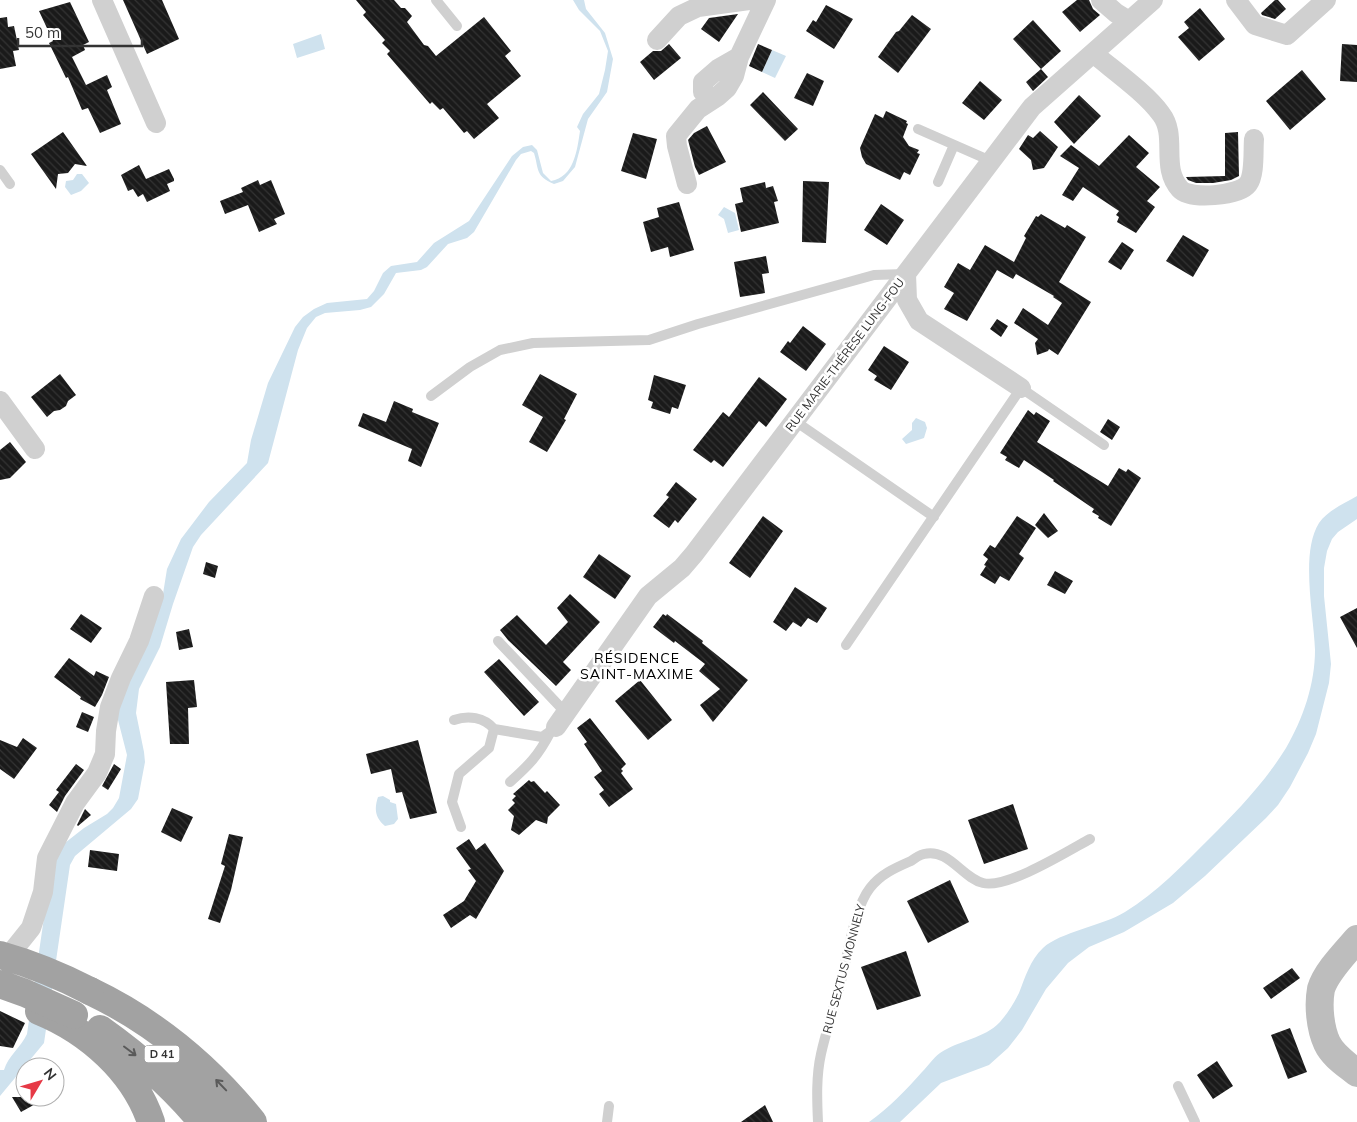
<svg xmlns="http://www.w3.org/2000/svg" width="1357" height="1122" font-family="Mulish,sans-serif">
<style>
.water{fill:#cfe2ee}
.building{fill:url(#building-back-hatch)}
.lines{fill:none;stroke-linecap:round;stroke-linejoin:round}
.service{stroke:#d0d0d0;stroke-width:10}
.minor{stroke:#d0d0d0;stroke-width:20}
.secondary{stroke:#bdbdbd;stroke-width:28}
.trunk{stroke:#a2a2a2;stroke-width:28}
.trunk-bridge{stroke:#a2a2a2;stroke-width:28}
.oneway{stroke:#5a5a5a}
.labels{text-anchor:middle;stroke-width:5;stroke-linejoin:round;paint-order:stroke}
.shield{fill:#fff;stroke:#707070;stroke-width:1}
.shield-label{font-size:11px;font-weight:bold;fill:#333}
.street-label{font-size:12px;fill:#333;stroke:#fff}
.neighbourhood-label{font-size:14px;letter-spacing:1px;fill:#000;stroke:#fff}
</style>
<defs>
<pattern id="building-back-hatch" width="6" height="6" patternUnits="userSpaceOnUse" patternTransform="scale(1.25)"><rect width="6" height="6" fill="#1a1a1a"/><path d="M-1 5l2 2M0 0l6 6M5-1l2 2" fill="none" stroke="#333"/></pattern>
</defs>
<rect width="100%" height="100%" fill="#fff"/>
<!-- water -->
<path class="water" d="M573 0H584L586 9 605 33 613 59 607 92 588 119 575 167 563 181 554 184C535 176 539 169 534 153L531 151 521 154 516 160 474 232 467 238 448 244 427 267 421 270 396 273 384 294 371 307 360 310 325 313 316 317 307 328 298 350 268 463 201 535 193 547 173 604 160 647 139 689 136 713 144 752 145 762 138 799 131 809 75 856 70 865 44 1043 0 1096V1070H4C8 1056 21 1047 27 1034L52 863 61 846 84 828 107 814 113 808 119 798 127 755 117 716 116 702 162 600 167 569 181 539 209 502 247 463 251 440 268 383 295 327 303 317 314 309 327 303 367 299 374 291 383 273 391 266 417 262 434 243 469 221 512 156 523 147 532 145 537 150 543 173 551 181C574 177 577 151 580 131L577 127 583 114 599 94 605 70 608 51 600 31 579 10Z
M321 34 325 49 297 58 293 44Z
M772 50 786 56 775 78 762 72Z
M77 174H82L89 183 81 191 71 195 65 187 66 181 73 180Z
M724 207 735 213 739 230 728 233 724 219 718 215Z
M916 418 925 422 927 428 924 438 906 444 902 439 912 430V423Z
M1357 496V519L1338 532 1332 539 1327 551 1324 568V596L1331 664 1329 683 1316 734 1308 753 1290 787 1278 805 1266 818 1205 876 1173 903 1124 932 1089 947 1068 963 1046 989 1022 1030 1008 1048 989 1065 941 1083 900 1122H869C889 1108 906 1090 922 1072 928 1066 933 1058 940 1053 959 1040 984 1039 1000 1022 1007 1014 1014 1003 1019 993 1025 978 1030 960 1043 948 1060 932 1102 926 1125 912 1156 893 1183 865 1209 839 1237 811 1265 782 1286 748 1303 719 1315 684 1315 650 1314 616 1300 553 1319 523 1327 511 1345 503 1357 496Z
M383 796 390 800V802L396 804 398 819 394 824 385 826C375 818 374 809 378 797Z"/>
<!-- building -->
<path class="building" d="M123 0H162L179 39 147 54Z
M356 0H394L401 8H405L412 16 407 22 424 45 428 46 436 56 484 17 511 51 505 56 521 76 487 104 499 118 474 139 467 131 464 133 443 108 440 110 432 102 430 104 387 54 390 51 382 43 385 40 363 15 366 12Z
M1077 0H1089L1093 9 1100 15 1080 32 1062 12Z
M1275 0H1278L1286 9 1275 19 1262 15 1261 13Z
M70 2 89 42 83 45 85 50 72 57 86 85 107 75 112 87 107 90 121 124 100 133 88 108 82 110 68 77 66 78 49 43 53 41 39 11Z
M826 5 853 19 834 49 806 31 813 20 816 22Z
M1200 8 1225 39 1199 61 1178 37 1189 28 1184 22Z
M738 14 719 42 701 29 709 18Z
M912 15 931 29 898 73 878 57 896 32 899 31Z
M7 17 8 27 14 26 19 50 13 51 16 66 0 69V18Z
M1033 20 1061 51 1041 69 1048 77 1033 91 1026 82 1041 69 1013 39Z
M669 44 681 58 654 80 640 62 653 51H661Z
M758 44 772 50 762 72 749 66Z
M1342 44 1357 45V82L1340 81Z
M1302 70 1326 99 1290 130 1266 101Z
M807 73 824 81 813 106 794 98Z
M980 81 1002 100 984 120 962 103Z
M763 92 798 129 785 141 750 105Z
M1079 95 1101 116 1074 144 1054 122Z
M886 111 907 121 906 123 908 124 903 137 909 146 919 150 917 153 920 154 910 175 904 172 900 180 866 164 862 157 860 148 875 114 883 118Z
M707 126 726 162 699 175 695 167 688 140 694 133Z
M1040 131 1058 147 1044 168 1033 170 1031 160 1019 149 1028 135 1033 138Z
M63 132 87 166 75 164 68 173 58 174 56 189 31 154Z
M1238 132 1239 176 1231 180 1213 183H1196L1188 180 1186 177 1225 176V133Z
M633 133 657 139 646 179 621 171Z
M1129 135 1149 153 1136 167 1160 187 1147 201 1155 207 1136 233 1117 222 1119 217 1116 215 1119 211 1083 187 1073 201 1062 195 1079 168 1060 156 1071 145 1099 166Z
M139 165 146 179 169 169 174 179V181L167 184 170 191 147 202 143 194 138 197 133 189 128 191 121 175Z
M258 180 260 185 271 180 285 214 274 219 277 224 259 232 248 205 225 214 220 201 243 192 241 188Z
M803 181 829 182 826 243 802 242Z
M765 182 766 188 773 186 778 201 774 202 779 223 741 232 735 204 743 202 740 188Z
M679 202 694 250 670 257 668 247 651 252 643 222 659 217 657 208Z
M881 204 904 220 887 245 864 230Z
M1041 214 1065 228 1067 225 1086 237 1059 282 1091 302 1058 355 1049 349 1048 351 1037 355 1035 343 1038 339 1014 323 1023 308 1048 325 1062 303 1053 297 1054 296 1016 274 1013 279 997 270 967 321 944 309 954 293 944 287 958 263 970 270 985 245 1014 262 1026 238 1024 236 1036 216 1038 217Z
M1183 235 1209 250 1193 277 1166 261Z
M1122 242 1134 250 1121 270 1108 262Z
M766 256 769 273 762 274 765 293 740 297 734 262Z
M997 319 1008 326 1001 337 990 329Z
M803 326 826 344 806 371 780 352 788 341 790 343Z
M884 346 909 362 891 390 874 380 877 376 868 370Z
M60 374 76 395 68 401 66 406 60 410 54 411 47 417 31 397Z
M540 374 577 394 564 419 566 420 547 452 529 442 543 417 522 405Z
M654 375 686 385 678 409 672 407 670 414 651 408 653 402 648 400Z
M759 377 787 399 766 427 759 421 723 467 714 460 711 463 693 450 723 412 729 417Z
M394 401 413 409 412 412 439 423 421 467 408 461 412 449 358 426 363 413 386 422Z
M1028 410 1034 415 1036 412 1050 421 1037 442 1108 486 1119 468 1126 472 1128 469 1141 478 1111 526 1098 518 1099 516 1092 512 1094 509 1053 481 1054 480 1024 460 1019 468 1005 460 1007 457 1000 453Z
M1108 419 1120 427 1112 440 1100 432Z
M10 442 26 462 10 478 0 480V450Z
M676 482 697 499 678 523 675 520 669 528 653 516 669 497 666 495Z
M1044 513 1058 531 1048 538 1035 525Z
M763 516 783 531 750 578 729 563Z
M1017 516 1036 528 1019 554 1024 558 1009 581 1000 576 995 584 980 575 986 566 984 565 988 559 983 555 990 545 995 548Z
M599 554 631 576 615 599 583 577Z
M206 562 218 566 215 578 203 574Z
M1055 571 1073 581 1065 594 1047 585Z
M795 587 827 608 817 623 808 618 801 627 793 622 786 631 773 622Z
M570 594 600 622 563 662 571 670 556 686 508 640 500 630 517 615 546 645 568 622 557 608Z
M1357 608V648L1340 617Z
M81 614 102 628 91 643 70 629Z
M663 614 666 616 667 614 703 641 702 643 748 680 713 722 700 705 720 689 699 671 705 664 675 641 674 643 653 627Z
M189 629 193 647 179 650 176 632Z
M69 658 94 676 96 671 109 677 102 695 95 707 80 699 81 697 54 677Z
M499 659 539 702 524 716 484 672Z
M194 680 197 707 188 708 189 744H170L166 682Z
M640 680 672 720 648 740 615 701Z
M82 712 94 717 88 732 76 727Z
M590 718 626 764 621 769 623 771 621 773 633 789 609 807 599 794 604 790 594 777 602 771 584 744 587 742 577 728Z
M23 738 37 748 14 779 0 769V740L17 747Z
M418 740 437 813 410 819 402 792 396 793 391 769 371 774 366 754Z
M76 764 84 770 65 796 57 812 49 805 59 792 56 790Z
M114 764 121 769 108 790 102 786Z
M529 780 531 782 534 781 545 793 547 791 560 805 548 817 547 824 536 820 519 835 511 830 514 816 508 810 515 803 512 800 516 796 513 794Z
M1013 804 1028 849 984 864 968 820Z
M172 808 193 817 181 842 161 832Z
M85 809 91 815 78 826 77 825Z
M229 834 243 837 231 890 220 923 208 919 225 866 221 864Z
M469 839 476 850 485 843 504 871 476 919 470 915 451 928 443 915 464 901 476 881 468 870 471 869 456 848Z
M90 850 119 854 117 871 88 867Z
M950 880 969 922 928 943 907 901Z
M906 951 921 996 877 1010 861 967Z
M1292 968 1300 978 1271 999 1263 988Z
M0 1011 25 1023 13 1048 0 1046Z
M1290 1028 1307 1072 1288 1079 1271 1035Z
M1217 1061 1233 1086 1213 1099 1197 1075Z
M12 1097H48L21 1112Z
M765 1105 773 1122H741Z"/>
<g class="lines">
<!-- service -->
<path class="service" d="M436 0 457 26
M918 129 991 161
M0 170 10 184
M938 182 954 145
M431 396 470 367 500 350 533 343 649 340 698 324 874 275 905 274
M795 421 934 517
M498 641 566 713
M846 645 1021 388 1104 445
M454 720C468 715 484 717 494 729
M510 782C529 765 538 756 550 733
M461 827 452 802 459 774 489 748 494 729 542 737 556 727
M1178 1086 1195 1122
M607 1122 609 1106
M818 1122C817 1100 816 1076 821 1054 826 1031 834 1008 840 985 847 959 854 908 870 888 881 874 895 868 911 861 915 858 920 855 924 854 949 848 962 878 983 883 1007 889 1068 851 1090 839"/>
<!-- minor -->
<path class="minor" d="M102 0 156 123
M1101 0 1116 13 1129 21
M1236 0 1255 25 1287 35 1326 0
M657 40 679 16 698 7 749 0
M1093 53C1113 70 1146 93 1161 114 1178 136 1160 167 1180 189 1190 200 1239 196 1248 184 1255 175 1253 151 1254 139
M711 100 703 92V82L718 69 739 57
M687 184 677 146 676 136 698 109 718 96 727 88 734 76 739 57 766 0
M906 274 907 300 919 321 1021 388
M0 401 35 449
M556 727 648 596 682 568 694 554 1032 107 1153 0
M15 948 31 928 43 892 47 858 75 803 97 773 105 754 106 731 110 707 121 678 139 641 154 596"/>
<!-- secondary -->
<path class="secondary" d="M1357 939C1345 953 1326 972 1321 989 1318 1005 1320 1028 1327 1043 1333 1056 1346 1064 1357 1073"/>
<!-- trunk -->
<path class="trunk" d="M90 991C155 1022 208 1066 253 1122
M39 1011C88 1031 134 1071 151 1122
M100 1029C138 1056 173 1086 202 1122
M177 1068 192 1081 227 1122"/>
<!-- trunk-bridge -->
<path class="trunk-bridge" d="M0 955C32 964 61 976 90 991
M0 984 25 993 74 1015"/>
</g>
<!-- one-way arrows -->
<defs><path id="oneway-shaft" d="M-6 0H5M1.5-3L5.5 0L1.5 3" fill="none" stroke-width="1.6" stroke-linecap="round" stroke-linejoin="round" transform="scale(1.25)"/></defs>
<g class="oneway">
<use href="#oneway-shaft" transform="translate(130 1051) rotate(37)"/>
<use href="#oneway-shaft" transform="translate(221 1085) rotate(-134)"/>
</g>
<g class="labels">
<!-- shield labels -->
<rect class="shield" x="144.5" y="1045.5" width="35" height="17" rx="4"/>
<g class="shield-label">
<text x="162" y="1058">D 41</text>
</g>
<!-- street labels -->
<g class="street-label">
<text transform="translate(845 355) rotate(-53)" y="4">RUE MARIE-THÉRÈSE LUNG-FOU</text>
<text transform="translate(844 969) rotate(-75)" y="4">RUE SEXTUS MONNELY</text>
</g>
<!-- neighbourhood labels -->
<g class="neighbourhood-label">
<text x="637" y="663">RÉSIDENCE<tspan x="637" dy="16">SAINT-MAXIME</tspan></text>
</g>
</g>
<!-- north arrow -->
<g transform="translate(40 1082) rotate(52)"><circle r="24" fill="#ffffff" stroke="#adadad"/>
<path d="M0-4L9 19L0 12L-9 19Z" fill="#e63946"/>
<text y="-8" font-size="14" font-weight="bold" text-anchor="middle" fill="#333333">N</text>
</g>
<!-- scale -->
<path d="M18 38v8h124v-8" fill="none" stroke="#333333" stroke-width="2.5"/>
<text x="25" y="38" font-size="15" fill="#333333" stroke="#ffffff" stroke-width="4" paint-order="stroke">50 m</text>
</svg>
